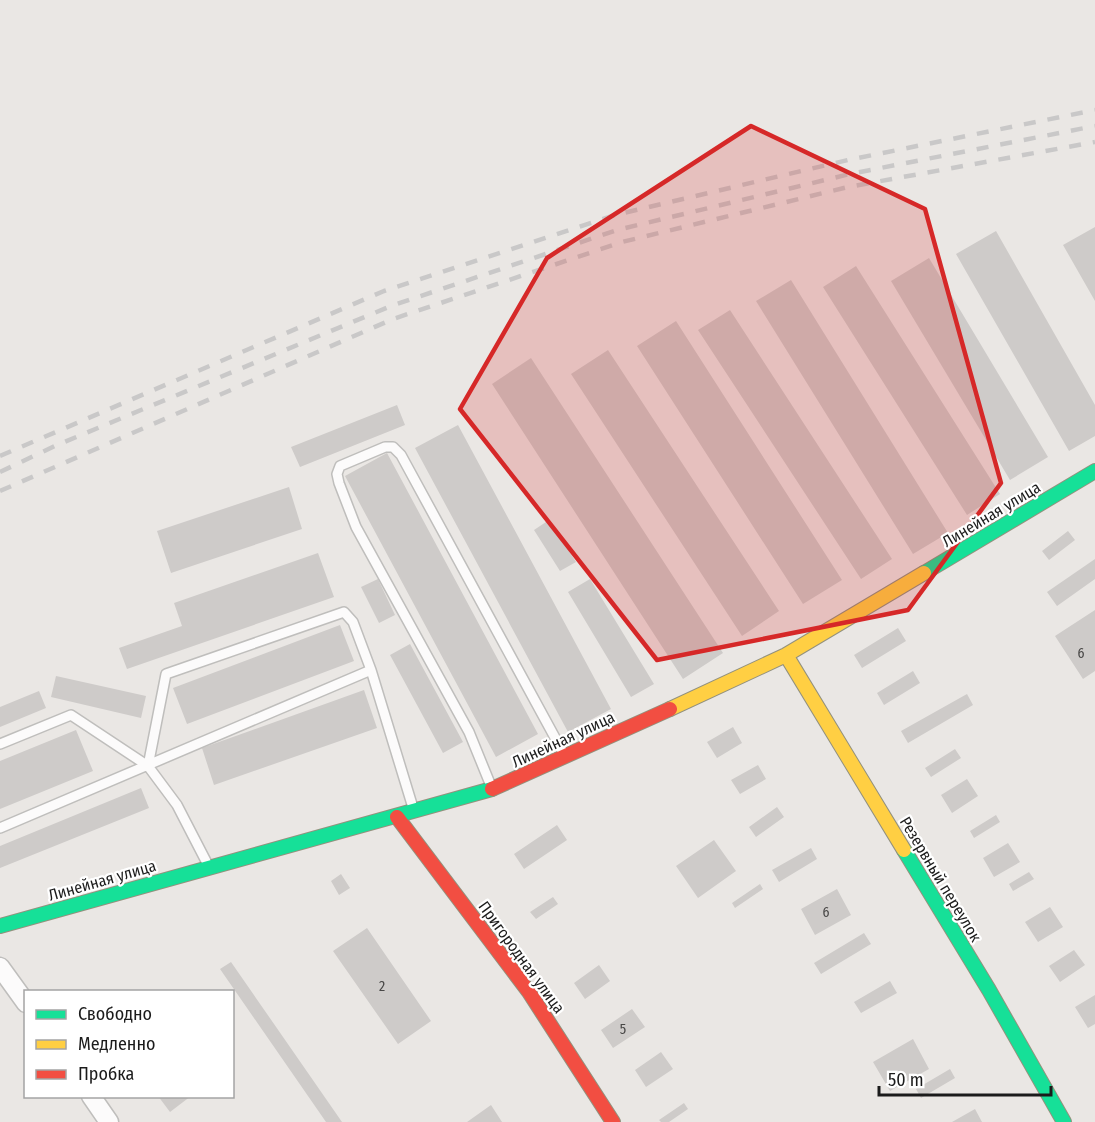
<svg xmlns="http://www.w3.org/2000/svg" width="1095" height="1122" font-family="'Fira Sans Condensed',sans-serif">
<style>
.building{fill:#cecbc9}
.lines{fill:none;stroke-linecap:round;stroke-linejoin:round}
.lane-casing{stroke:#bfbebc;stroke-width:12}
.street-casing{stroke:#bfbebc;stroke-width:21}
.fast-casing{stroke:#93917d;stroke-width:16}
.slow-casing{stroke:#93917d;stroke-width:16}
.jam-casing{stroke:#93917d;stroke-width:16}
.lane{stroke:#fcfbfb;stroke-width:9}
.street{stroke:#fcfbfb;stroke-width:18}
.fast{stroke:#16e098;stroke-width:14}
.slow{stroke:#ffcf43;stroke-width:14}
.jam{stroke:#f24e42;stroke-width:14}
.rail{stroke:#c9c8c8;stroke-width:4.5;stroke-dasharray:12 12;stroke-linecap:butt}
.marked{fill:#d62828;fill-opacity:0.2;stroke:#d62828;stroke-width:4.5;stroke-linejoin:round}
.labels{text-anchor:middle;stroke-width:4.5;stroke-linejoin:round;paint-order:stroke}
.number-label{font-size:14px;fill:#484746}
.street-label{font-size:16px;fill:#1b1b1b;stroke:#fff}
</style>
<rect width="100%" height="100%" fill="#eae7e4"/>
<!-- building -->
<path class="building" d="M1095 227V301L1063 245Z
M996 231 1095 405V436L1069 451 956 254Z
M929 258 1048 457 1010 480 891 281Z
M856 266 1000 494 967 515 823 287Z
M791 280 948 533 913 554 756 301Z
M730 310 892 559 861 579 698 330Z
M676 321 842 580 803 604 637 346Z
M608 350 779 611 742 636 571 374Z
M531 358 723 653 683 679 492 384Z
M397 405 405 425 300 467 291 447Z
M458 425 611 709 568 732 415 448Z
M387 453 538 734 496 757 345 476Z
M289 487 302 529 171 573 157 531Z
M549 520 576 562 560 571 534 530Z
M1068 531 1075 540 1049 560 1042 551Z
M318 553 334 597 127 669 119 648 182 626 174 603Z
M1095 559V579L1057 606 1047 592Z
M378 579 395 615 379 623 361 587Z
M590 579 654 684 631 697 568 592Z
M1095 610V671L1083 679 1055 636Z
M340 625 354 661 187 724 173 688Z
M898 628 906 641 862 668 854 655Z
M410 644 463 742 443 753 390 655Z
M913 671 920 683 884 705 877 693Z
M56 676 146 696 141 718 51 697Z
M364 690 377 728 214 785 202 748Z
M39 691 46 708 0 727V707Z
M967 694 973 705 908 743 901 731Z
M733 727 742 743 717 758 707 742Z
M76 730 93 771 0 809V761Z
M955 749 961 758 931 777 925 768Z
M758 765 766 779 740 794 731 780Z
M967 779 978 796 952 813 941 795Z
M141 788 149 808 0 868V846Z
M777 807 784 817 756 837 749 827Z
M996 815 1000 822 974 838 970 831Z
M557 825 567 840 524 869 514 854Z
M714 840 736 871 698 898 676 866Z
M1008 843 1020 862 994 877 983 858Z
M811 848 817 859 779 882 772 870Z
M1029 872 1034 879 1013 891 1009 884Z
M341 874 350 888 339 895 331 881Z
M760 884 763 889 735 908 732 903Z
M837 889 851 915 815 935 801 909Z
M553 897 558 904 536 919 530 912Z
M1050 907 1063 927 1038 942 1025 922Z
M367 928 431 1021 398 1044 333 951Z
M864 933 871 944 821 974 814 963Z
M1074 950 1085 965 1060 982 1049 966Z
M231 962 342 1122H326L220 969Z
M599 965 610 981 585 999 574 983Z
M890 981 897 993 861 1013 854 1002Z
M1095 995V1024L1088 1028 1075 1007Z
M632 1009 645 1027 613 1048 601 1030Z
M913 1039 929 1069 890 1091 873 1062Z
M661 1052 673 1069 646 1087 635 1070Z
M950 1069 955 1078 921 1098 916 1089Z
M158 1096H191L170 1112Z
M684 1103 688 1109 669 1122H661L659 1120Z
M491 1105 502 1122H467Z
M975 1109 982 1122H952Z"/>
<g class="lines">
<defs>
<path id="lane" d="M0 744 71 715 148 766 177 805 208 865
M148 766 166 674 344 612 353 622 371 670 414 811
M491 786 469 732 356 527 339 483 337 474 340 466 385 447H393L401 455 565 756
M0 828 371 670"/>
<path id="street" d="M0 967 26 1003
M91 1096 109 1122"/>
<path id="fast" d="M924 573 1095 471
M904 850 989 990 1064 1122
M0 926 492 789"/>
<path id="slow" d="M786 655 904 850
M670 709 786 655 924 573"/>
<path id="jam" d="M492 789 670 709
M397 817 529 992 613 1122"/>
</defs>
<!-- lane casing -->
<use href="#lane" class="lane-casing"/>
<!-- street casing -->
<use href="#street" class="street-casing"/>
<!-- fast casing -->
<use href="#fast" class="fast-casing"/>
<!-- slow casing -->
<use href="#slow" class="slow-casing"/>
<!-- jam casing -->
<use href="#jam" class="jam-casing"/>
<!-- lane -->
<use href="#lane" class="lane"/>
<!-- street -->
<use href="#street" class="street"/>
<!-- fast -->
<use href="#fast" class="fast"/>
<!-- slow -->
<use href="#slow" class="slow"/>
<!-- jam -->
<use href="#jam" class="jam"/>
<!-- rail -->
<path class="rail" d="M0 456 384 291 615 215 848 160 1095 110
M0 472 57 445 391 306 617 230 850 174 1095 126
M0 491 393 319 622 242 848 187 1095 142"/>
</g>
<!-- marked area -->
<path class="marked" d="M751 126 925 209 1001 483 908 610 657 660 460 409 547 258Z"/>
<g class="labels">
<!-- number labels -->
<g class="number-label">
<text x="1081" y="658">6</text>
<text x="826" y="917">6</text>
<text x="382" y="991">2</text>
<text x="623" y="1034">5</text>
</g>
<!-- street labels -->
<g class="street-label">
<text transform="translate(991 514) rotate(-31)" y="6">Линейная улица</text>
<text transform="translate(563 739) rotate(-25)" y="6">Линейная улица</text>
<text transform="translate(941 879) rotate(59)" y="6">Резервный переулок</text>
<text transform="translate(102 880) rotate(-16)" y="6">Линейная улица</text>
<text transform="translate(522 957) rotate(54)" y="6">Пригородная улица</text>
</g>
</g>
<!-- legend -->
<rect x="24" y="990" width="210" height="108" fill="#ffffff" stroke="#a4a4a4" stroke-width="1.5"/>
<rect x="36" y="1010" width="30" height="9" fill="#16e098" stroke="#a4a4a4" stroke-width="1.5"/>
<text x="78" y="1020" font-size="18" fill="#1b1b1b">Свободно</text>
<rect x="36" y="1040" width="30" height="9" fill="#ffcf43" stroke="#a4a4a4" stroke-width="1.5"/>
<text x="78" y="1050" font-size="18" fill="#1b1b1b">Медленно</text>
<rect x="36" y="1070" width="30" height="9" fill="#f24e42" stroke="#a4a4a4" stroke-width="1.5"/>
<text x="78" y="1080" font-size="18" fill="#1b1b1b">Пробка</text>
<!-- scale -->
<path d="M879 1086v9h172v-9" fill="none" stroke="#1b1b1b" stroke-width="3"/>
<text x="888" y="1086" font-size="18" fill="#1b1b1b" stroke="#ffffff" stroke-width="4.5" paint-order="stroke">50 m</text>
</svg>
